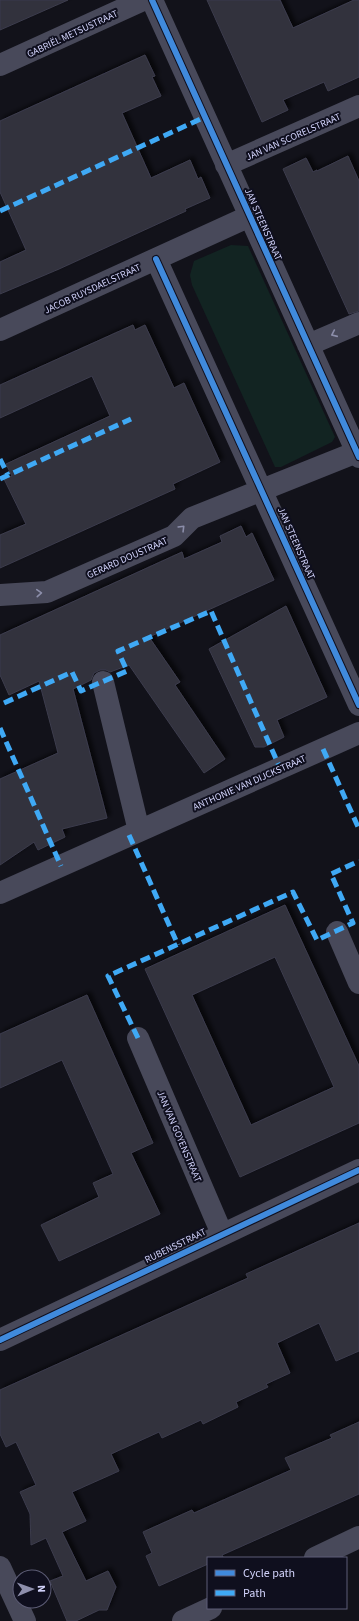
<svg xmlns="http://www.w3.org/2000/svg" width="359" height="1621" font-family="'Source Sans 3',sans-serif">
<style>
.green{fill:#122422}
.building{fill:#30303d;stroke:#3d3d4d;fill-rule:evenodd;filter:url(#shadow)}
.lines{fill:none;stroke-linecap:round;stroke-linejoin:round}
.minor{stroke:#48495a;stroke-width:22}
.quiet{stroke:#3fa9f5;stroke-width:5;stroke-dasharray:10 5;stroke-linecap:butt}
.cycleway-casing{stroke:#0f0f1e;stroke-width:8}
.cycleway{stroke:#408adc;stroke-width:6}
.oneway{stroke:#8c8eaa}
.labels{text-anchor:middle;stroke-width:4;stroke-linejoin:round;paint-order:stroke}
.street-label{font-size:10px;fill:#d1d2fa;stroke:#0f0f1e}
</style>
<defs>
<filter id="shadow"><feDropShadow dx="3.5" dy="-3.5" stdDeviation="2" flood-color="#0009"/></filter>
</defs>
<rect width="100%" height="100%" fill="#12121a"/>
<!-- green -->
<path class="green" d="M231 245 248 246 335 437 332 442 281 467H275L192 285 190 275 194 261Z"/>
<!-- building -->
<path class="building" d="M0 0H68L0 30Z
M207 0H280L293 28 354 0H359V77L328 91 324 82 283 100 288 110 262 122Z
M145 55 155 76 152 77 161 96 122 113 151 178 190 160 198 179 201 177 210 198 185 209 186 211 59 269 0 294V262L26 250 0 192V121Z
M348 156 359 181V311L349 314 283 169 306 158 313 172 317 170V171Z
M133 325 135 330 145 325 174 388 184 383 220 462 173 484 175 489 0 568V535L26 524 4 479 12 476 6 464 110 416 92 376 0 418V385Z
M241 526 246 537 252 533 274 580 149 637 180 682 175 685 225 759 204 773 129 665 110 672 106 670H100L94 673 91 680 73 689 107 818 62 829 65 837 38 850 34 842 0 865V779L58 753 39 681 9 695 0 675V635L182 552 184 559 222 542 220 536Z
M286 606 327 697 277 720 284 737 264 747H255L209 649Z
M285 905 359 1066V1123L240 1177 145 969ZM275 957 334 1087 251 1125 192 995Z
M87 995 153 1143 131 1153 160 1214 59 1261 41 1225 99 1197 93 1183 113 1174 62 1060 0 1088V1034Z
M359 1223V1351L336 1361 319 1323 277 1343 290 1373 266 1384 268 1387 236 1402 238 1407 203 1424 201 1420 162 1438 159 1432 111 1454 119 1471 72 1492 86 1521 62 1532 86 1581 108 1571 116 1587 107 1610H99L76 1621H67L50 1581 63 1576 46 1538 31 1545 30 1514 20 1492 36 1485 16 1442 6 1447 0 1434V1390L248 1278 246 1274Z
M359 1422V1494L222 1555 223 1557 220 1558H208V1564L159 1586 146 1556 152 1553 143 1532 192 1510 194 1513 291 1470 285 1458 332 1438 330 1435Z"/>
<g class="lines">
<!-- minor -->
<path class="minor" d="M152 0 359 457
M0 65 143 0
M226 165 359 106
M156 259 359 705
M0 330 250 216
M308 345 359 323
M0 595 47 592 174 536 192 518 357 452
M103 682 139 831
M0 893 359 733
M337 932 359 983
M138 1038 222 1234
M0 1340 359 1170
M315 1558 359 1537
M0 1567 25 1621
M183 1621 211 1608"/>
<!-- quiet -->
<path class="quiet" d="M0 211 205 117
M0 459 8 475
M0 479 131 419
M4 703 72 672 81 691 127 671 118 651 211 611 280 768
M0 728 61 866
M323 749 359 829
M129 835 178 945
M138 1038 108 976 293 892 317 940 353 923 331 874 359 861"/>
<defs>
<path id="cycleway" d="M152 0 359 457
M156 259 359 705
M0 1340 359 1170"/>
</defs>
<!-- cycleway casing -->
<use href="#cycleway" class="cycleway-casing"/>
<!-- cycleway -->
<use href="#cycleway" class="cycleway"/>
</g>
<!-- one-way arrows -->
<defs><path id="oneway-chevron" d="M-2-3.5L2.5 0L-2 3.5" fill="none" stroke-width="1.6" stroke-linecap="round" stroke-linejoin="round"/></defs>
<g class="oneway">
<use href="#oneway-chevron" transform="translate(334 334) rotate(156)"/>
<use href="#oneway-chevron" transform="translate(182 528) rotate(-45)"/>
<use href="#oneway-chevron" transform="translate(39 593) rotate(-4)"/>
</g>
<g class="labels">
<!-- street labels -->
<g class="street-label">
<text transform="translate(72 33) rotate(-25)" y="4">GABRIËL METSUSTRAAT</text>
<text transform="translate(293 136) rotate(-24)" y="4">JAN VAN SCORELSTRAAT</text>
<text transform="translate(264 224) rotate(66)" y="4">JAN STEENSTRAAT</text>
<text transform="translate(92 288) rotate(-25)" y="4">JACOB RUYSDAELSTRAAT</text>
<text transform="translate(297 543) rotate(66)" y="4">JAN STEENSTRAAT</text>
<text transform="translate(127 557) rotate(-24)" y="4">GERARD DOUSTRAAT</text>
<text transform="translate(249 782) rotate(-24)" y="4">ANTHONIE VAN DIJCKSTRAAT</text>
<text transform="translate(180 1136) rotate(67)" y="4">JAN VAN GOYENSTRAAT</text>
<text transform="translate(175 1245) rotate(-26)" y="4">RUBENSSTRAAT</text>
</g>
</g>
<!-- legend -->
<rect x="207" y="1557" width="140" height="52" fill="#0f0f1e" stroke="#5d5d76"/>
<rect x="215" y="1570" width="20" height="6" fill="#408adc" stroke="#5d5d76"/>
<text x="243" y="1577" font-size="12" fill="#d1d2fa">Cycle path</text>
<rect x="215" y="1590" width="20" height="6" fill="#3fa9f5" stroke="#5d5d76"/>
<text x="243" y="1597" font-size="12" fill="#d1d2fa">Path</text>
<!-- north arrow -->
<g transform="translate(32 1589) rotate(88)"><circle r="19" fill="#0f0f1e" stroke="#5d5d76"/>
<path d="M0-3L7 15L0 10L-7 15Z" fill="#8e8fac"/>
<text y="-6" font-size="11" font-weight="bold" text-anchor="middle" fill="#d1d2fa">N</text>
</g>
</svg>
